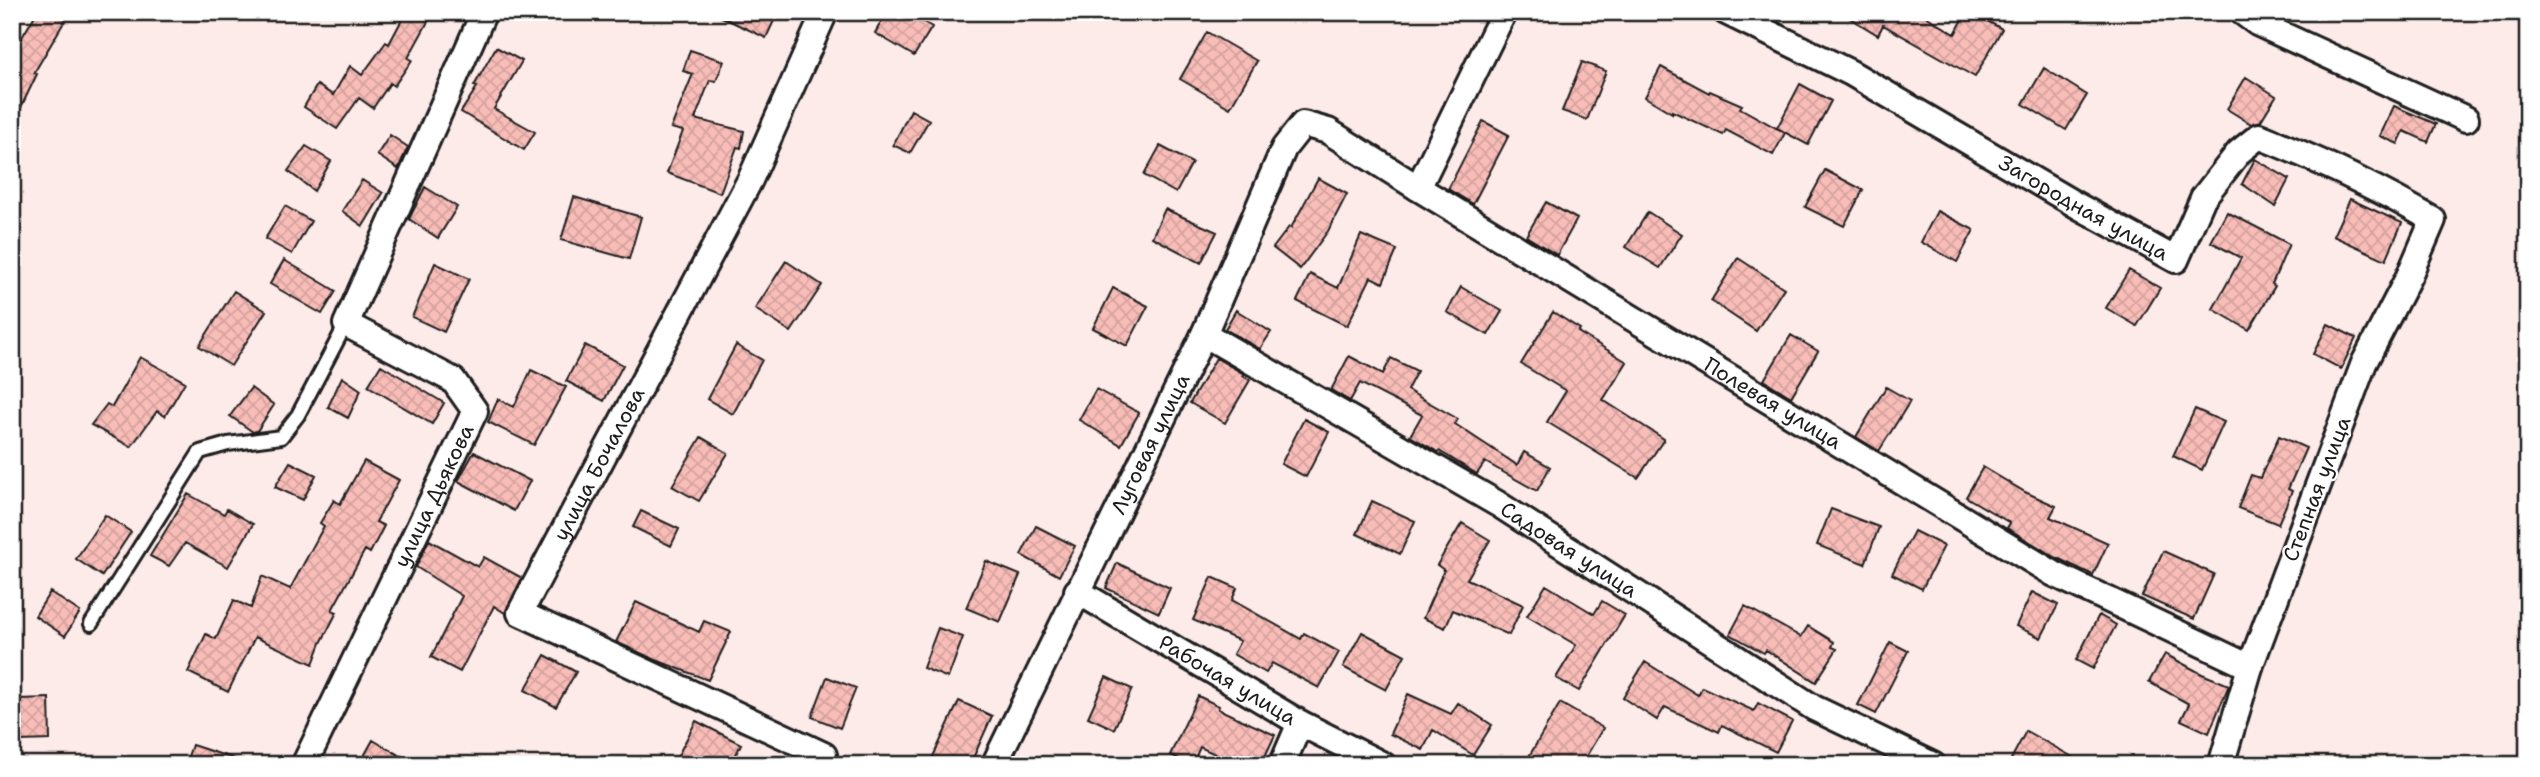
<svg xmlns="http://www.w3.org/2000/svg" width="2540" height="777" font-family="'Shantell Sans',sans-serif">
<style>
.building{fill:url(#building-cross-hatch);stroke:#1c1c1c;stroke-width:2}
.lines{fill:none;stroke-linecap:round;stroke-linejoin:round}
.lane-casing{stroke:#1c1c1c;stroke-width:18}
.street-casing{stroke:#1c1c1c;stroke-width:30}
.lane{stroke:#fff;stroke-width:12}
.street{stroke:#fff;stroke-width:24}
.labels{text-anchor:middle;stroke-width:5;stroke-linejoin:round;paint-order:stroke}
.street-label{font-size:21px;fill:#1c1c1c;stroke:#fff}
</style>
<defs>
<pattern id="building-cross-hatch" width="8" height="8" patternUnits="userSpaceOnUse" patternTransform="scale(1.75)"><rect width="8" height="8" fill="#f9bdb8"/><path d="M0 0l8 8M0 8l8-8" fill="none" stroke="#d5a29e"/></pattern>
</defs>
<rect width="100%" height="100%" fill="#fdebea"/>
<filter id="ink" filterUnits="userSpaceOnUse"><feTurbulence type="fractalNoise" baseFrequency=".0143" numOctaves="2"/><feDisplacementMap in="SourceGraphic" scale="14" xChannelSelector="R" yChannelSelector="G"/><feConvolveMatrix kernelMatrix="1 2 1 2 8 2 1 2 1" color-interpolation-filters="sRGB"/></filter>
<g filter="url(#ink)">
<!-- building -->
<path class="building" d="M37 12H70L34 73 37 74 12 126V54Z
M406 12H423L430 18 408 58 412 60 394 86 390 83 373 108 359 98 337 129 304 107 317 85 333 95 350 66 362 75 386 42 389 44Z
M711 12H778L766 38Z
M887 12H907L932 27 914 56 875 33Z
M1840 12H1919L1955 34 1967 12H1971L2002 29 1975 77 1883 25 1878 35Z
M1207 32 1257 61 1230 108 1180 79Z
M496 47 522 61 494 109 535 132 524 150 461 112 477 87 474 86Z
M690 50 724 61 716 81 710 80 695 119 744 131 741 148 737 147 720 193 667 173 683 131 671 128 693 74 683 71Z
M1582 62 1606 71 1587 120 1562 111Z
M1661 67 1709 93 1710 91 1742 105 1740 108 1785 133 1773 155 1726 130 1723 135 1672 111V113L1645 97Z
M2044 68 2087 95 2066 130 2023 104Z
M2246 77 2276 96 2260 122 2251 124 2227 109Z
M1800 84 1831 101 1808 145 1777 128Z
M2394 106 2436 124 2428 142 2404 131 2398 144 2380 136Z
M911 110 929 120 910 153 893 145Z
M1483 121 1509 135 1473 204 1448 189Z
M390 135 408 147 398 169 377 155Z
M306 146 331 161 314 191 288 171Z
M1160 146 1192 163 1176 193 1144 175Z
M2255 159 2289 179 2275 206 2242 184Z
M1825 170 1863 190 1844 226 1805 207Z
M1318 178 1347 194 1328 231 1300 269 1273 248 1289 227 1291 228Z
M362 180 383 193 363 226 342 211Z
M425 187 457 207 438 238 409 219Z
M574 197 641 217 629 259 561 240Z
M2350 199 2402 223 2386 260 2333 236Z
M1546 202 1577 219 1557 255 1526 236Z
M285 206 311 221 292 254 265 239Z
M1165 209 1217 232 1201 263 1152 237Z
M1937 211 1974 230 1957 262 1921 242Z
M1648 212 1682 234 1660 268 1626 247Z
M2227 212 2289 244 2272 284 2275 286 2249 330 2213 309 2241 258 2211 242Z
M1361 235 1397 250 1383 283 1371 277 1347 326 1297 301 1310 274 1338 288Z
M1738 258 1784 288 1756 331 1711 301Z
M284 260 336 291 322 314 270 284Z
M786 261 822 285 791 332 755 309Z
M435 263 469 279 444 332 412 317Z
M2129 270 2160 288 2137 326 2106 308Z
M1461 287 1502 311 1488 335 1447 312Z
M1113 288 1148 306 1127 346 1093 328Z
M234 291 266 311 231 366 199 346Z
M1236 310 1271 332 1260 349 1225 329Z
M1553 312 1580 329 1578 332 1627 362 1603 400 1664 439 1638 478 1547 422 1566 391 1521 364Z
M2328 324 2356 338 2341 369 2313 354Z
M1791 335 1818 351 1791 397 1764 380Z
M585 345 623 365 604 401 566 381Z
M736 345 762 360 733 414 707 399Z
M1349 356 1383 374 1391 358 1417 371 1407 390 1458 419 1455 424 1517 465 1524 452 1550 467 1537 491 1485 462 1477 474 1439 451 1438 452 1410 436 1422 415 1360 383 1350 401 1331 390Z
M140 357 185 382 165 416 157 411 131 447 91 425 107 404 112 407Z
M1216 358 1244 374 1243 376 1250 380 1225 423 1190 403Z
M381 365 444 403 432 424 368 386Z
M531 370 566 387 534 445 488 422 498 399 514 407Z
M342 377 361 390 348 418 328 407Z
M1886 387 1910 401 1879 451 1856 437Z
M251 388 274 405 257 431 253 432 230 416Z
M1096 389 1139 413 1121 445 1079 420Z
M2195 409 2224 422 2202 470 2173 456Z
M1304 419 1329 432 1306 477 1281 464Z
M2279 436 2306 448 2288 489 2292 491 2278 524 2238 508 2251 475 2260 478Z
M701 437 728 453 699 501 672 486Z
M474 452 530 481 514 511 458 481Z
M364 461 399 480 376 522 384 526 370 553 365 550 332 610 337 612 321 643 313 664 255 637 228 692 188 672 206 634 216 639 234 600 251 608 262 576 290 589 324 526 320 523 334 500 340 504Z
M290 462 316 475 303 500 275 487Z
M1983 467 2025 492 2056 506 2050 517 2108 543 2093 575 2055 557 2007 528 2010 523 1966 497Z
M188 494 224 514 227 509 253 524 228 567 185 543 169 566 150 556Z
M1372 501 1415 521 1400 554 1357 534Z
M1831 509 1879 527 1865 564 1817 545Z
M641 511 679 529 671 546 633 527Z
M105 515 131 532 102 576 76 559Z
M1462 523 1490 540 1467 579 1523 605 1509 635 1453 610 1445 628 1423 618 1444 570 1437 565Z
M1036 526 1075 546 1059 576 1021 555Z
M1914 531 1944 546 1922 589 1892 574Z
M429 540 478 567 484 557 522 578 505 613 494 606 460 672 431 657 462 596 416 567Z
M2163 551 2214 574 2194 619 2142 596Z
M986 561 1020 575 1000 622 966 608Z
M1117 563 1170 588 1159 613 1106 588Z
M1212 577 1237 588 1232 600 1301 639 1304 633 1339 652 1319 688 1272 663 1266 673 1233 654 1240 641 1193 620Z
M1546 585 1594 614 1602 601 1625 615 1579 691 1556 678 1576 645 1527 616Z
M50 592 80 612 65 636 35 616Z
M2032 592 2058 605 2041 638 2016 626Z
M636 602 699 632 704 621 731 632 708 680 656 660 616 642Z
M1745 606 1801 637 1808 626 1834 642 1832 647 1837 649 1816 682 1766 650 1764 653 1730 634Z
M2099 615 2116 625 2093 669 2076 660Z
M938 628 963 637 948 678 923 668Z
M1362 632 1405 655 1386 690 1343 667Z
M1890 642 1908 651 1876 714 1858 705Z
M2165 654 2202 674 2229 685 2209 733 2181 720 2189 704 2149 682Z
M545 655 576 672 556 707 525 690Z
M1645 662 1698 695 1702 687 1754 711 1758 703 1792 721 1776 752 1722 725 1719 732 1665 707 1657 720 1623 698Z
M827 677 856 688 840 728 812 717Z
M1106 677 1132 689 1114 729 1088 717Z
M1408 694 1451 714 1458 703 1492 725 1473 755 1433 730 1423 750 1390 734Z
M1198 696 1219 706 1218 709 1275 735 1261 765H1239L1200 747 1192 765 1170 755Z
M49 698 50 740 20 741 19 699Z
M959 701 992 716 970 765H929Z
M1560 703 1603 728 1581 765H1524Z
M696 721 741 744 731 765H673Z
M2026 731 2087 765H2008Z
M373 740 416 765H359Z
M192 745 241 761 240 765H185Z"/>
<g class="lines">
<defs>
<path id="lane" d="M91 624 200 452 228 444 281 437 298 415 346 324"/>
<g id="street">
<path id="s1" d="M1726 12 1851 73 2078 206 2176 260 2203 198 2239 152 2259 136C2319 160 2377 187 2433 220L2409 276 2364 363 2250 667 2221 765"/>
<path d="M2242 12 2257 23 2466 119"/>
<path d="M1418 188 1504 12"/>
<path id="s2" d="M1204 334 1498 504 1814 708 1933 765"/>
<path id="s3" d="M1077 591 1300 723 1383 765"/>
<path id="s4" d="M824 755 520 613 750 180 825 12"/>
<path id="s5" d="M304 765 475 411 453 380 346 324 484 12"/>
<path id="s6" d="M994 765 1204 334 1284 148 1303 124 1328 131 1418 188 2054 574 2250 667"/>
<path d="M1282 765 1300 723"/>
</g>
</defs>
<!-- lane casing -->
<use href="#lane" class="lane-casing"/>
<!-- street casing -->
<use href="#street" class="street-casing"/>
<!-- lane -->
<use href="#lane" class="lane"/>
<!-- street -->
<use href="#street" class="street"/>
</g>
</g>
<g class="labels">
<!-- street labels -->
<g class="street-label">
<text dy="7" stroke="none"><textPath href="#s1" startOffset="408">Загородная улица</textPath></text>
<text dy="7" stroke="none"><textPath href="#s6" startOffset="1260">Полевая улица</textPath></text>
<text dy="7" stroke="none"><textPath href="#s6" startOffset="357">Луговая улица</textPath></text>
<text dy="7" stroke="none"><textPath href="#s4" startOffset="504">улица Бочалова</textPath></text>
<text transform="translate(2317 489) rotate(-69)" y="7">Степная улица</text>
<text dy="7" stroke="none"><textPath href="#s5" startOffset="299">улица Дьякова</textPath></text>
<text dy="7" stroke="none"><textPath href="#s2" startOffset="424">Садовая улица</textPath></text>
<text dy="7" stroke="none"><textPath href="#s3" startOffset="175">Рабочая улица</textPath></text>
</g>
</g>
<!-- margin -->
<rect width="2540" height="777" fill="none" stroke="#fff" stroke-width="42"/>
<rect x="21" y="21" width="2498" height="735" fill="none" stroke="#1c1c1c" stroke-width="2.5" filter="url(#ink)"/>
</svg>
